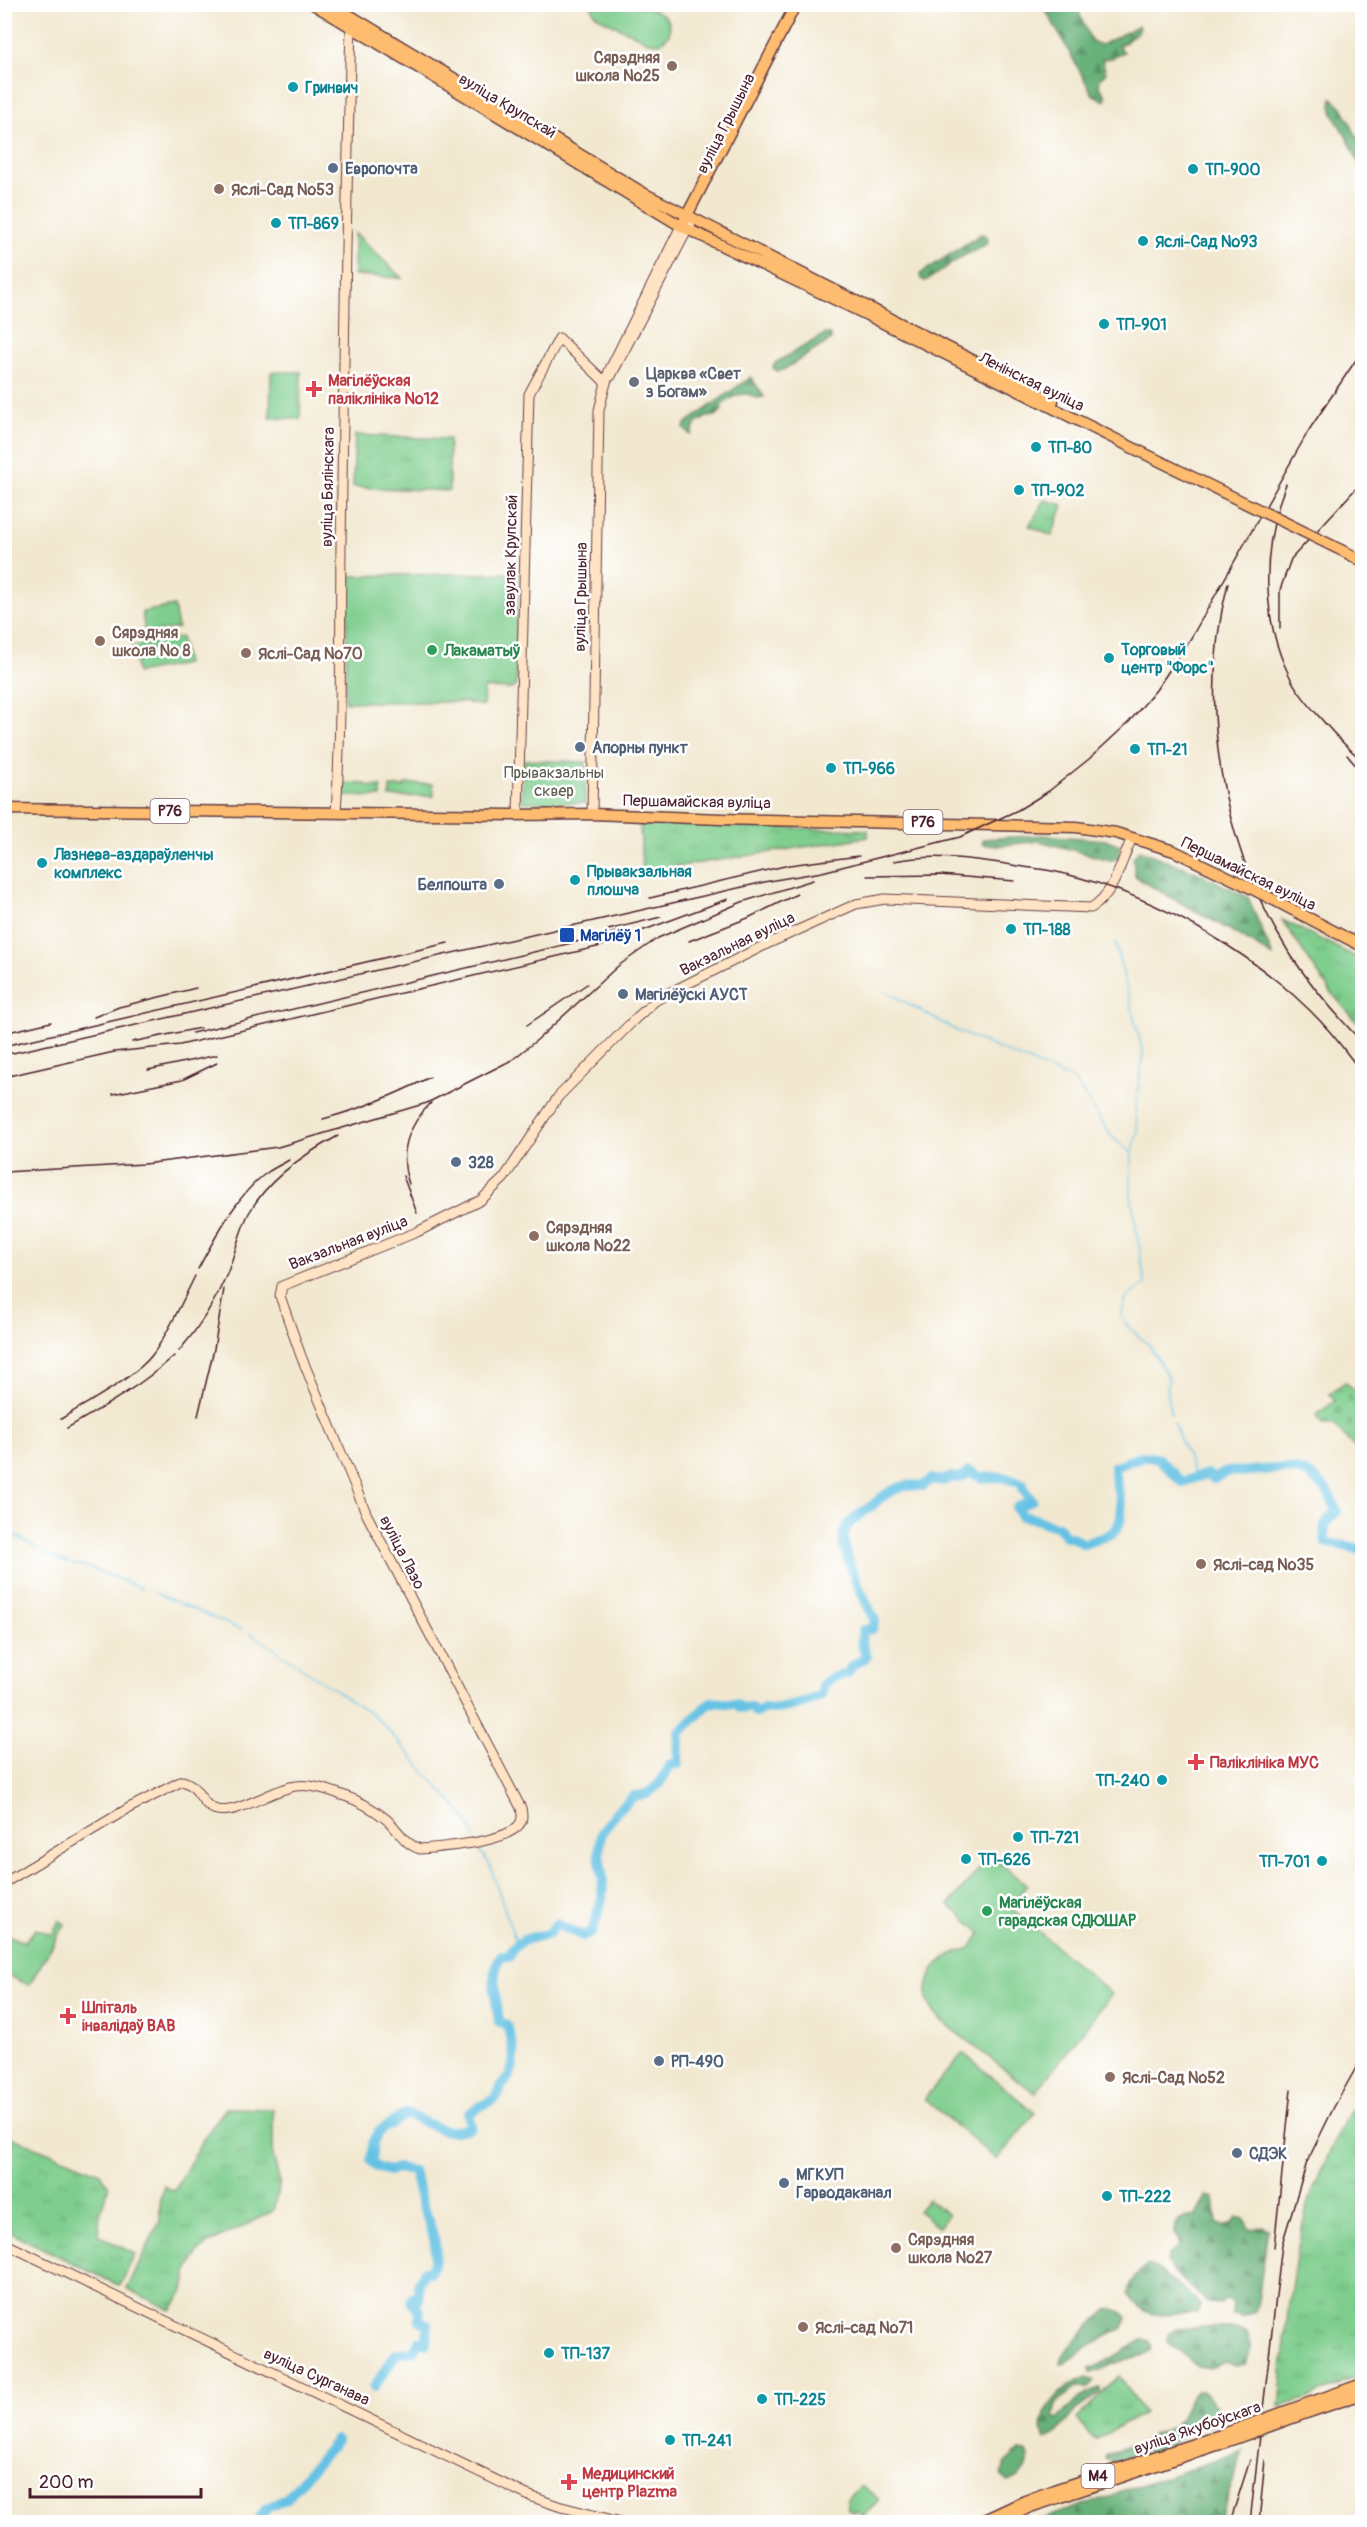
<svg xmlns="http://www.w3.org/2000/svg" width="1367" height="2527" font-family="Pangolin,sans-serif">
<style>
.grass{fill:#7fce8e;stroke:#64765c;stroke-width:1.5}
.forest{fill:url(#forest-firs);stroke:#586852;stroke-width:1.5}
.cemetery{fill:url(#cemetery-stones);stroke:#64765c;stroke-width:1.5}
.park{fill:url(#park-tufts);stroke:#64765c;stroke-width:1.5}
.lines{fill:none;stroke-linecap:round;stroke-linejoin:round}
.stream{stroke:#66c2e4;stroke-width:1.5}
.river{stroke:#66c2e4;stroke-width:10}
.secondary-casing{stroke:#633d44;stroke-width:11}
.primary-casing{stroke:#633d44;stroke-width:13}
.secondary{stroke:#fee4c5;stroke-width:9}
.primary{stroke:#fdbc6f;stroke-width:10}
.rail{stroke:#4a1f2b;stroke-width:1.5}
.primary-bridge-casing{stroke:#633d44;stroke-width:13;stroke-linecap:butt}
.primary-bridge{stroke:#fdbc6f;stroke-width:10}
.education-dot{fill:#8d6e63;stroke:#fff;stroke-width:2}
.culture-dot{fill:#0f9aa8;stroke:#fff;stroke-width:2}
.service-dot{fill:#5c6f8a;stroke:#fff;stroke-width:2}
.worship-dot{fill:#6b7280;stroke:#fff;stroke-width:2}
.health-dot{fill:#e0444e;stroke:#fff;stroke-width:2}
.leisure-dot{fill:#2e9e5b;stroke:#fff;stroke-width:2}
.transit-dot{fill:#1a4fb4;stroke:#fff;stroke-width:2}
.labels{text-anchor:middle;stroke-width:5;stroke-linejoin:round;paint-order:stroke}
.shield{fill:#fff;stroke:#80626b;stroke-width:1.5}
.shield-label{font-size:15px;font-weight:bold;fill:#4a1f2b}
.education-label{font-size:16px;font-weight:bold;fill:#785e54;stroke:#fff;text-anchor:start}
.culture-label{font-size:16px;font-weight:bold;fill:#0d838f;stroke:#fff;text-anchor:start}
.street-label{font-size:16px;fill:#4a1f2b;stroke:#fff}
.service-label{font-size:16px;font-weight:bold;fill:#4e5e75;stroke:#fff;text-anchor:start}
.worship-label{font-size:16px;font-weight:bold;fill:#5b616d;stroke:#fff;text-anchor:start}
.health-label{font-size:16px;font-weight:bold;fill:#be3a42;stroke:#fff;text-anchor:start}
.leisure-label{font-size:16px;font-weight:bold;fill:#27864d;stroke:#fff;text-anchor:start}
.park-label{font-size:16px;fill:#5d5c4e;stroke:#fff}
.transit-label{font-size:16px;font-weight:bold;fill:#164399;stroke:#fff;text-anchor:start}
</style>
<defs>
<pattern id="forest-firs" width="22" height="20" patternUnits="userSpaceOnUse" patternTransform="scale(1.5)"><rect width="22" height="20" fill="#67b179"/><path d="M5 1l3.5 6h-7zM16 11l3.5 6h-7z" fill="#578f63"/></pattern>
<pattern id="cemetery-stones" width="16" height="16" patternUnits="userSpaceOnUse" patternTransform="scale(1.5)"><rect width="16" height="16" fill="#7fce8e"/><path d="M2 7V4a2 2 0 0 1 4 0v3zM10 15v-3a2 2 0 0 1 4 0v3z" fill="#6fb07b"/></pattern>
<pattern id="park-tufts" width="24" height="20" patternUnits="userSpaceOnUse" patternTransform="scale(1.5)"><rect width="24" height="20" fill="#7fce8e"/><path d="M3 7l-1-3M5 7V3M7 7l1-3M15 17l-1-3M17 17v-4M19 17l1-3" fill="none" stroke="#6fb07b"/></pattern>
</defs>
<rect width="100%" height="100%" fill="#fff"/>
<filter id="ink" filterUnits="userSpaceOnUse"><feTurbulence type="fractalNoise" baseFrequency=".0167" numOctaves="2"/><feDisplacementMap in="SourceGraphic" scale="12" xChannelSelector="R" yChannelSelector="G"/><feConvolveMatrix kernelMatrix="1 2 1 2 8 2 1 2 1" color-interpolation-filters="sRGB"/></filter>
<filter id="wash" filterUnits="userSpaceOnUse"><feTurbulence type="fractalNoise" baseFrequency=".008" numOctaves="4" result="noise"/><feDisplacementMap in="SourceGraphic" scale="24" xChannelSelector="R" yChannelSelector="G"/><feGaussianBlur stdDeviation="1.35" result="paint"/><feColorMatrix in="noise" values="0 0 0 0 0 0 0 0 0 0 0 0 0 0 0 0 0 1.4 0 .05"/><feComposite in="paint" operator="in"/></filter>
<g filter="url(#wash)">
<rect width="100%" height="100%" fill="#f2e8d0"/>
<!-- grass -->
<path class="grass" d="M591 5C611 4 678 0 669 35L660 43 649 42 600 18 594 13Z
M354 233 358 236 402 278 354 275Z
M271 372H301L300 419 270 418Z
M518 573 516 686 511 689 484 688 483 706 465 702H345L348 576Z
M174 606 178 628 145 634 142 612Z
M181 637 186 664 137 673 132 646Z
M343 783 366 784 368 786 381 787V797L345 796Z
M405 784H433L434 796 390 797V787H404Z
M991 1855 1027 1885 1010 1907 1112 1994 1035 2093C1013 2076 991 2059 969 2042 957 2033 943 2024 934 2012 924 2000 925 1987 932 1973 939 1958 953 1952 969 1949L981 1933 949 1905Z
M59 1920 65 1924 29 1985 5 1974V1934L24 1942 36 1929 52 1935Z
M963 2053 1035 2113 997 2160 924 2099Z
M928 2199 948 2215 939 2227 918 2211Z
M861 2485 879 2499 864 2517 856 2511 854 2513 848 2509 847 2501Z"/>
<!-- forest -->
<path class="forest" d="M1043 5H1076L1091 41 1101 45 1138 26 1140 29 1125 43 1119 44 1120 48 1124 52 1112 58 1102 59 1106 73 1100 79 1099 86 1106 96 1105 101 1093 95Z
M1332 98 1342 107 1362 147V168C1355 158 1353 148 1347 138 1340 124 1328 115 1332 98Z
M981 234 987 236 988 242C981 249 976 250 967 254 952 261 940 274 925 281L921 279 920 274Z
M825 334 831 335V340L783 370 777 371 773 368 775 363Z
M751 377 764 397 757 398C742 389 734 397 721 405L722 410 716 416 707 417 696 423 691 435 684 429 685 424Z
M1042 835 1107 840 1120 845 1119 859 1110 860 1039 841 996 846 982 844 984 839Z
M1139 850 1194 871 1248 897 1273 957C1229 926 1180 905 1135 876L1133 858Z
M1206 2196 1214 2198 1217 2223 1223 2226 1231 2225 1237 2217 1244 2219 1250 2230 1263 2226 1268 2229 1258 2301 1255 2311 1242 2317 1232 2315V2302L1226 2300 1220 2304 1208 2303 1175 2274 1166 2262 1168 2255 1179 2246V2241L1174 2233 1175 2224 1184 2218 1196 2216Z
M1148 2265 1156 2268 1197 2301 1201 2306 1198 2313C1165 2312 1152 2326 1128 2294 1131 2280 1137 2273 1148 2265Z
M1114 2309 1123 2313 1127 2318 1123 2328 1090 2345 1066 2363 1061 2364C1061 2348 1095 2321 1107 2310Z
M1207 2327 1231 2328 1245 2332C1252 2344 1252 2352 1245 2364L1236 2366 1223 2363 1210 2368 1197 2366 1167 2341 1168 2334 1176 2329Z
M1143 2339 1150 2341 1152 2349C1142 2359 1134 2356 1122 2361 1111 2365 1102 2370 1090 2373L1089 2369 1105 2362Z
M1085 2378 1094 2380V2382L1089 2387H1076L1056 2404 1053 2416 1057 2419C1067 2407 1085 2392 1100 2388V2393L1076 2410 1057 2433 1045 2440C1033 2413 1063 2386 1085 2378Z
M1197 2391H1202L1217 2406V2419L1213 2426 1187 2431 1182 2437 1166 2447 1148 2452H1139L1115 2463 1106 2459V2455L1123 2448 1139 2446 1153 2435 1174 2426 1180 2419 1191 2396Z
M1019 2451H1026C1033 2465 1020 2478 1007 2482L1001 2475 1006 2463Z
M1243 2451 1219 2522 1036 2521Z"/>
<!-- cemetery -->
<path class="cemetery" d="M1345 1382 1356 1391 1362 1401V1456L1334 1425H1322L1316 1415 1335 1401 1329 1394Z"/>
<!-- park -->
<path class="park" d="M355 435 449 439V491L353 487Z
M1045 500 1063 505 1052 536 1029 526Z
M524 760 586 762 585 803 521 802Z
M640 824 868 830V837L642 872Z
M1282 920 1362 960V1028L1330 991Z
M1362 2087V2374L1309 2398 1279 2407C1285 2342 1289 2275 1306 2212 1319 2168 1342 2128 1362 2087Z
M226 2108 273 2109V2156L280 2182 273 2211 208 2244 198 2252 187 2274 184 2291 171 2310 127 2289 160 2221V2199L164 2186 174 2191 204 2138Z
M5 2135 101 2173 109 2186 100 2214 98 2235 135 2254 120 2286 5 2230Z
M1119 2376 1144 2413 1095 2440 1077 2419Z"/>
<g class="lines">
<!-- stream -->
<path class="stream" d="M1115 942 1143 1053 1135 1109 1138 1132 1132 1153
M887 992 957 1031 1075 1081 1112 1137 1132 1153 1131 1195 1145 1284 1127 1297 1121 1315 1128 1327 1149 1345 1169 1379 1167 1394 1171 1414
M1173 1422 1196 1477
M4 1529 39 1549
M46 1554 68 1563
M73 1564 91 1568 141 1588
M153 1592 242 1630
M250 1633 377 1718 466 1818 475 1837
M477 1847 489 1863 517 1945"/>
<!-- river -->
<path class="river" d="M374 2387 396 2354 413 2351 419 2341 426 2344 428 2325 420 2320 419 2310 411 2301 413 2297 419 2299 418 2284 425 2271 430 2272C445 2246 425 2219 419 2194 417 2186 417 2180 413 2171L396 2168 389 2171 378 2168 371 2161 373 2142 379 2131 406 2114C433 2124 443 2138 471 2127L468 2114C476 2107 490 2103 497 2096 500 2092 500 2086 504 2083 519 2066 514 2044 506 2024L499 2022C497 2000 488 1974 502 1955L509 1957C515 1939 532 1937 549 1934L556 1924 583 1936 592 1932 602 1899 603 1879 599 1854 601 1834 615 1813 634 1796 647 1794 659 1784 671 1764H678L679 1733 711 1702 736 1704 741 1708 751 1707 756 1713 764 1708C779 1712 808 1702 822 1695V1685L830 1679 848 1673 851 1667 866 1657 861 1641 863 1630 872 1629 875 1621C867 1602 835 1547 846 1528 853 1517 865 1512 874 1504 889 1490 903 1483 923 1486L932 1479C939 1481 945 1482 951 1477 957 1479 965 1477 969 1471L982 1478 1003 1477 1023 1484V1489L1032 1500 1016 1508 1021 1516C1038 1517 1043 1525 1058 1526L1065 1536 1074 1538 1084 1544C1091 1541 1099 1539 1106 1536 1135 1524 1114 1487 1114 1467L1143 1456 1159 1459 1182 1482 1207 1474 1214 1479C1222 1472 1233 1470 1243 1472 1288 1467 1319 1462 1337 1512 1324 1520 1323 1528 1326 1542 1338 1547 1352 1544 1362 1551
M257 2522 267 2508 287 2498 336 2440"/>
</g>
</g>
<g filter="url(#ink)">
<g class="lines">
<defs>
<path id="secondary" d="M611 376 693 219
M336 812C342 723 340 634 341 545 344 372 346 200 351 27L353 24
M592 814 599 410 609 371 681 226
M518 815 529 394 559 338 606 383
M4 1883 129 1808 182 1781C199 1784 201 1807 217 1810 237 1815 275 1788 296 1786 310 1784 329 1790 342 1795 357 1800 374 1809 386 1819 399 1830 404 1844 420 1849 442 1847 510 1843 521 1822 523 1817 522 1813 521 1808L367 1515 301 1356 280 1296 282 1286 417 1232 481 1200 504 1178 558 1097 634 1020 655 1001 667 994 767 944 856 904 885 899 1091 908C1115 894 1121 861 1132 838
M4 2243 527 2495 558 2506 621 2522"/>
<path id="primary" d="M313 4 681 226 861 312 1133 448
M331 4 645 194 1053 401
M683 223 796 4
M1349 554 1362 561
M4 809 513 815 592 814 721 819 1076 827 1116 833 1174 851 1243 884
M1274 900 1362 946
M1306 2404 1362 2384
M1309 2412 1362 2394
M980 2522 1025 2501 1054 2490 1218 2436
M999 2522 1030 2507 1220 2444"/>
</defs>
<!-- secondary casing -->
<use href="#secondary" class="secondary-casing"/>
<!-- primary casing -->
<use href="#primary" class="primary-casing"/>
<!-- secondary -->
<use href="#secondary" class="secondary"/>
<!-- primary -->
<use href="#primary" class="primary"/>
<!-- rail -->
<path class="rail" d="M1286 484C1262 545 1260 618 1290 677 1297 693 1312 708 1323 721 1336 736 1347 748 1362 760
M1228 583C1197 705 1221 844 1288 951 1309 983 1335 1014 1362 1042
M1280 629V590L1291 559 1362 482
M1347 755 1362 773
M894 861C932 853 974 859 1012 865 1028 868 1045 869 1061 873 1157 895 1267 959 1331 1033 1342 1046 1352 1060 1362 1073
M867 876 940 875 1015 881
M650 898 789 865 859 856
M608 930 661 917
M689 941 748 918 797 894
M94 1017 119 1007 196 988
M527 1025 587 984
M4 1033 51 1022
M192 1033 618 932
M132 1042 200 1028
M4 1046 448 943
M4 1055 769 881 822 872 960 837 1018 810 1049 791 1089 759 1129 722 1156 690 1191 638 1309 430 1362 351
M148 1070 217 1055
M4 1077 114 1052 180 1045 601 946 728 899
M113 1094 182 1080 217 1063
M323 1119C361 1109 395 1095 430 1077
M4 1172 144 1164 278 1147 427 1103 512 1060 537 1040 618 966 658 938 742 902 813 880
M403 1176 417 1213
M409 1184C398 1153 408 1125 431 1103
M198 1269C215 1238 238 1192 268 1172 274 1168 282 1164 289 1160
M179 1351C199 1328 215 1302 227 1274 235 1254 239 1232 249 1213 268 1179 304 1154 338 1136
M198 1416 214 1349 224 1289
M61 1419C86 1403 136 1377 153 1354 170 1330 182 1302 195 1276
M67 1428C105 1406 142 1385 174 1356
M1274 2247 1291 2090
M1230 2522 1250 2460
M1250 2522 1282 2244 1307 2162 1334 2107 1362 2057
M1259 2522 1265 2460"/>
<defs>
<path id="primary-bridge" d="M1133 448 1349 554
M1243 884 1274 900
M1218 2436 1306 2404
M1220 2444 1309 2412"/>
</defs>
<!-- primary-bridge casing -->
<use href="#primary-bridge" class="primary-bridge-casing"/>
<!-- primary-bridge -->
<use href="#primary-bridge" class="primary-bridge"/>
</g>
</g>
<!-- markers -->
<g class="education-dot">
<circle cx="672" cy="66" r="6"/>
<circle cx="219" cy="189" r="6"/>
<circle cx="100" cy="641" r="6"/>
<circle cx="246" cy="653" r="6"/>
<circle cx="534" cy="1236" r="6"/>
<circle cx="1201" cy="1564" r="6"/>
<circle cx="1110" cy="2077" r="6"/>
<circle cx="896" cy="2248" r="6"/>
<circle cx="803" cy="2327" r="6"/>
</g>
<g class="culture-dot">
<circle cx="293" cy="87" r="6"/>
<circle cx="1193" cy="169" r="6"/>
<circle cx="276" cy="223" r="6"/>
<circle cx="1143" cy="241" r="6"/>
<circle cx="1104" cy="324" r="6"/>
<circle cx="1036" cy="447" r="6"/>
<circle cx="1019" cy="490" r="6"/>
<circle cx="1109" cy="658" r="6"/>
<circle cx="1135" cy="749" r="6"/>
<circle cx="831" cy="768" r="6"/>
<circle cx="42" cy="863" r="6"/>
<circle cx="575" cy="880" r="6"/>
<circle cx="1011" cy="929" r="6"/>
<circle cx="1162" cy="1780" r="6"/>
<circle cx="1018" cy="1837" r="6"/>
<circle cx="966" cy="1859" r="6"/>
<circle cx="1322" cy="1861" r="6"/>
<circle cx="1107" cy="2196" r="6"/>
<circle cx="549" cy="2353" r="6"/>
<circle cx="762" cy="2399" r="6"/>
<circle cx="670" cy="2440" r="6"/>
</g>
<g class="service-dot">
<circle cx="333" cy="168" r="6"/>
<circle cx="580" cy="747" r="6"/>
<circle cx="499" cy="884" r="6"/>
<circle cx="623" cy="994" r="6"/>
<circle cx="456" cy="1162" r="6"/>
<circle cx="659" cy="2061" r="6"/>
<circle cx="1237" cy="2153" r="6"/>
<circle cx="784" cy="2183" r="6"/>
</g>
<circle class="worship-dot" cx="634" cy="382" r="6"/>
<g class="health-dot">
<path d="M311 380h6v6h6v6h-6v6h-6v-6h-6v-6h6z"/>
<path d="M1193 1753h6v6h6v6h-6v6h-6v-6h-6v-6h6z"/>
<path d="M65 2007h6v6h6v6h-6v6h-6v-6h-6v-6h6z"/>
<path d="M566 2473h6v6h6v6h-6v6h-6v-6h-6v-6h6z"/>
</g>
<g class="leisure-dot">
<circle cx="432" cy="650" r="6"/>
<circle cx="987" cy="1911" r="6"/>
</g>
<rect class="transit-dot" x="559" y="927" width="16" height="16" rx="3"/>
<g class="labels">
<!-- shield labels -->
<g class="shield">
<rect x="150.5" y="799" width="39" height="24" rx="4.5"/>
<rect x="903.5" y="810" width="39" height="24" rx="4.5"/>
<rect x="1081.5" y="2464" width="33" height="24" rx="4.5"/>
</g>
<g class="shield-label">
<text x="170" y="816">Р76</text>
<text x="923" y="827">Р76</text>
<text x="1098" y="2481">М4</text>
</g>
<!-- education labels -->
<g class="education-label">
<text x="660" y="63" text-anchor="end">Сярэдняя<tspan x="660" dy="18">школа №25</tspan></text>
<text x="231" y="195">Яслі-Сад №53</text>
<text x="112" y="638">Сярэдняя<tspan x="112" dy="18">школа № 8</tspan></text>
<text x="258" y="659">Яслі-Сад №70</text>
<text x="546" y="1233">Сярэдняя<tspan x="546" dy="18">школа №22</tspan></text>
<text x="1213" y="1570">Яслі-сад №35</text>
<text x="1122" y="2083">Яслі-Сад №52</text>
<text x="908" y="2245">Сярэдняя<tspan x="908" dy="18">школа №27</tspan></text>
<text x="815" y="2333">Яслі-сад №71</text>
</g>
<!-- culture labels -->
<g class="culture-label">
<text x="305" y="93">Гринвич</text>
<text x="1205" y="175">ТП-900</text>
<text x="288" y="229">ТП-869</text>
<text x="1155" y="247">Яслі-Сад №93</text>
<text x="1116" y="330">ТП-901</text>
<text x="1048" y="453">ТП-80</text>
<text x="1031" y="496">ТП-902</text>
<text x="1121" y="655">Торговый<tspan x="1121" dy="18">центр "Форс"</tspan></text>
<text x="1147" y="755">ТП-21</text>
<text x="843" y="774">ТП-966</text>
<text x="54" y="860">Лазнева-аздараўленчы<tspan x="54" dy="18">комплекс</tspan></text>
<text x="587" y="877">Прывакзальная<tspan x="587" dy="18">плошча</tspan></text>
<text x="1023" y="935">ТП-188</text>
<text x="1150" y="1786" text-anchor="end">ТП-240</text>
<text x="1030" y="1843">ТП-721</text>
<text x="978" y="1865">ТП-626</text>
<text x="1310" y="1867" text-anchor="end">ТП-701</text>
<text x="1119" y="2202">ТП-222</text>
<text x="561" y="2359">ТП-137</text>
<text x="774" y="2405">ТП-225</text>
<text x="682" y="2446">ТП-241</text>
</g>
<!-- street labels -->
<g class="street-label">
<text transform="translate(508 105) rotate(31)" y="6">вуліца Крупскай</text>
<text transform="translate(725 123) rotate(-63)" y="6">вуліца Грышына</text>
<text transform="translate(1032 381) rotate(26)" y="6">Ленінская вуліца</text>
<text transform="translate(327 487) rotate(-89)" y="6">вуліца Бялінскага</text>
<text transform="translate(510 555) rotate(-89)" y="6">завулак Крупскай</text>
<text transform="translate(580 597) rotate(-89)" y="6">вуліца Грышына</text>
<text transform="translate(697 801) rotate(1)" y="6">Першамайская вуліца</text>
<text transform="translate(1249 873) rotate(26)" y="6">Першамайская вуліца</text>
<text transform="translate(737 943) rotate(-26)" y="6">Вакзальная вуліца</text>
<text transform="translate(348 1242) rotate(-21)" y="6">Вакзальная вуліца</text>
<text transform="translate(403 1552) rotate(63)" y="6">вуліца Лазо</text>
<text transform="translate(317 2376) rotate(25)" y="6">вуліца Сурганава</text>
<text transform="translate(1197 2427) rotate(-19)" y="6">вуліца Якубоўскага</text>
</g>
<!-- service labels -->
<g class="service-label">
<text x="345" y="174">Европочта</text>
<text x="592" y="753">Апорны пункт</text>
<text x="487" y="890" text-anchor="end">Белпошта</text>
<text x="635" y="1000">Магілёўскі АУСТ</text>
<text x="468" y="1168">328</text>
<text x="671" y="2067">РП-490</text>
<text x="1249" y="2159">СДЭК</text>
<text x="796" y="2180">МГКУП<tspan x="796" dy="18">Гарводаканал</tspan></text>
</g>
<!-- worship labels -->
<g class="worship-label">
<text x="646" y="379">Царква «Свет<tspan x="646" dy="18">з Богам»</tspan></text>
</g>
<!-- health labels -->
<g class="health-label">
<text x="328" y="386">Магілёўская<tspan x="328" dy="18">паліклініка №12</tspan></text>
<text x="1210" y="1768">Паліклініка МУС</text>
<text x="82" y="2013">Шпіталь<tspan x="82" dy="18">інвалідаў ВАВ</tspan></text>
<text x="582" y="2479">Медицинский<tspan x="582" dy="18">центр Plazma</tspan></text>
</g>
<!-- leisure labels -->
<g class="leisure-label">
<text x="444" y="656">Лакаматыў</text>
<text x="999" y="1908">Магілёўская<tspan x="999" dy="18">гарадская СДЮШАР</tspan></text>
</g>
<!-- park labels -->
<g class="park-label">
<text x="554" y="778">Прывакзальны<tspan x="554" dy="18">сквер</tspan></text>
</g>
<!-- transit labels -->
<g class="transit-label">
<text x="580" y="941">Магілёў 1</text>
</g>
</g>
<!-- margin -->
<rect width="1367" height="2527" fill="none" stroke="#fff" stroke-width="24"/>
<!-- scale -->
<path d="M30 2488v9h171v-9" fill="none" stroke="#4a1f2b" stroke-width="3"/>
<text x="39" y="2488" font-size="18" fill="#4a1f2b" stroke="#ffffff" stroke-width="4.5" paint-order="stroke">200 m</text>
</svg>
